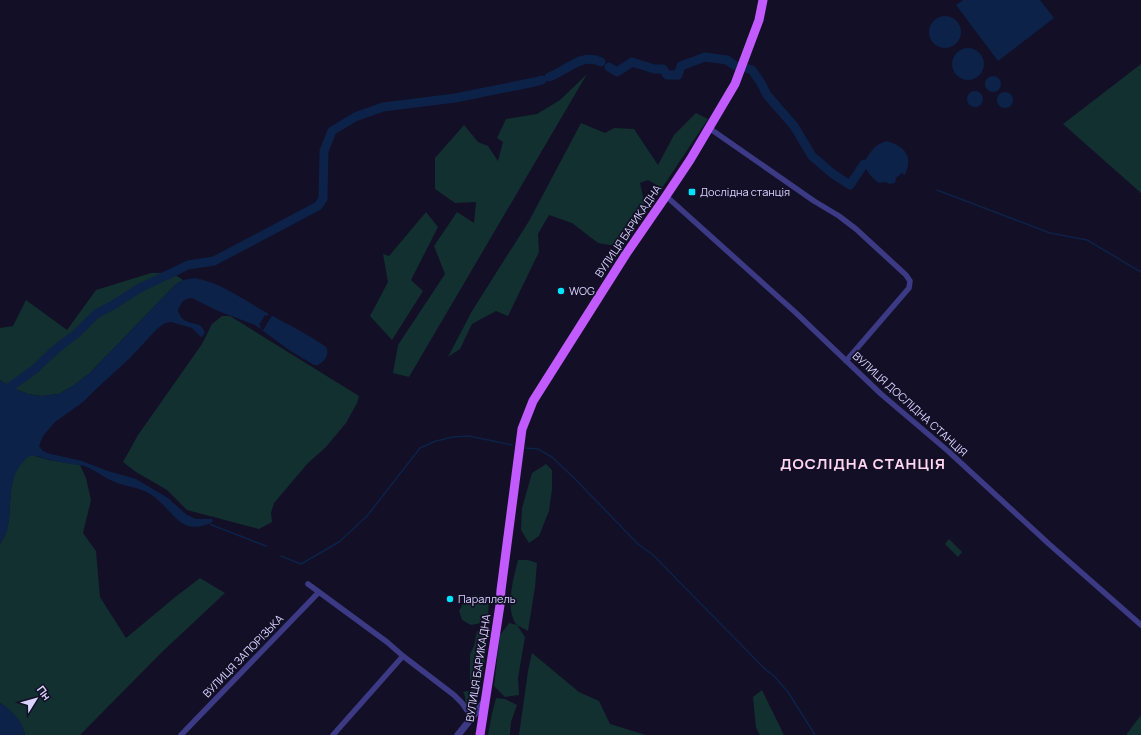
<svg xmlns="http://www.w3.org/2000/svg" width="1141" height="735" font-family="Manrope,sans-serif">
<style>
.green{fill:#12302f}
.water{fill:#0c2248}
.pier{fill:#130f26}
.lines{fill:none;stroke-linecap:round;stroke-linejoin:round}
.stream{stroke:#0c2248;stroke-width:1.5}
.river{stroke:#0c2248;stroke-width:9}
.minor{stroke:#3d3a85;stroke-width:5.5}
.tertiary{stroke:#3d3a85;stroke-width:7}
.primary{stroke:#c25bff;stroke-width:9}
.poi-dot{fill:#00e5ff;stroke:#130f26;stroke-width:1.5}
.labels{text-anchor:middle;stroke-width:3.5;stroke-linejoin:round;paint-order:stroke}
.poi-label{font-size:11px;fill:#d9d4ff;stroke:#130f26;text-anchor:start}
.street-label{font-size:11px;fill:#d9d4ff;stroke:#130f26}
.district-label{font-size:15px;font-weight:bold;letter-spacing:1px;fill:#ffd6f0;stroke:#130f26}
</style>
<rect width="100%" height="100%" fill="#130f26"/>
<!-- green -->
<path class="green" d="M1141 64V193L1063 124Z
M587 74 409 377 393 373 398 345 445 274 434 246 457 212 474 223 476 202 455 203 435 189V158L464 125 478 142 488 146 498 161 503 142 497 138 506 119 537 114 560 100Z
M696 113 708 119 662 188 648 180 640 183 646 210 622 247 598 243 572 223 549 215 538 234 539 252 508 316 496 311 472 324 460 349 448 357 472 311 529 221 581 123 605 133 614 128 634 129 658 165 674 135Z
M426 212 438 227 411 280 423 291 392 340 370 316 388 282 383 254 389 256Z
M151 273C162 273 174 272 183 280L175 285 90 373 73 386 59 394 41 396 28 394 10 387 0 380V328L13 326 26 300 67 330 96 290Z
M222 316H230L359 396 357 403 346 423 326 447 308 463 274 503 271 513 272 522 259 529 187 510 167 490 136 472 123 462 138 435 202 344 212 324Z
M29 456H35L49 460 80 465 86 478 91 500 83 533 96 551 100 597 126 638 174 598 200 578 225 593 161 653 80 735H25C22 721 11 710 0 703V544C2 539 6 535 7 530 13 506 5 470 29 456Z
M546 464 552 470V489L549 511 539 536 529 543 521 530 522 508 532 473Z
M949 539 962 552 958 557 945 544Z
M518 560H528L537 563 535 587 528 631C525 629 520 627 517 625 504 611 514 576 518 560Z
M474 595 484 597 489 600 488 618 481 623 471 625 462 620 459 611 465 600Z
M509 623 517 625 525 637 518 678 519 695 505 697 494 686 500 635Z
M477 631 485 633C487 649 484 672 479 687L472 688 470 683V654L474 646Z
M532 653 579 692 599 701 610 724 646 735H519L528 671Z
M472 690 479 691 474 702 467 709C464 704 467 698 463 692Z
M762 690 784 735H760L756 728 753 697Z
M496 698 505 699 517 705 511 722 510 735H488L492 714Z
M1141 715V735H1126Z"/>
<!-- water -->
<path class="water" d="M963 0H1040L1054 18 998 61 956 5Z
M929 32a16 16 0 1 1 32 0a16 16 0 1 1-32 0Z
M952 64a16 16 0 1 1 32 0a16 16 0 1 1-32 0Z
M985 84a8 8 0 1 1 16 0a8 8 0 1 1-16 0Z
M967 99a8 8 0 1 1 16 0a8 8 0 1 1-16 0Z
M997 100a8 8 0 1 1 16 0a8 8 0 1 1-16 0Z
M887 141C906 147 913 156 905 175L902 173 896 178 895 183 889 184 886 182 879 183C869 175 859 166 870 153 876 145 878 144 887 141Z
M195 278C222 283 244 300 267 313 287 324 308 334 326 347 330 355 325 361 318 365H314L289 350 255 325 218 311 192 298C183 298 181 303 178 310 183 330 201 317 205 333L202 337H201L192 328 171 322 165 323 157 329 130 358 93 392 83 402 55 422 43 436 39 446 42 450 47 453 82 461 105 470 136 479 168 498 187 515 196 519H212L213 521 212 522C206 526 195 528 188 526 174 521 164 502 150 494 140 487 126 487 115 482 104 478 95 470 85 466 74 464 62 463 51 460 44 459 37 455 30 456 27 457 25 459 23 462 6 481 13 507 7 530 6 535 2 539 0 544V380L10 387 28 394 41 396 59 394 73 386 90 373 175 285 183 280Z
M0 703C12 711 22 720 25 735H0Z"/>
<!-- pier -->
<path class="pier" d="M270 312 273 314 263 330 260 328 261 326 259 325 265 315 267 316Z"/>
<g class="lines">
<!-- stream -->
<path class="stream" d="M937 190 1050 233 1087 240 1141 272
M525 448 538 449 552 457 576 480 638 544 653 555 765 669 774 676 788 692 815 735
M210 524 217 527 266 546
M281 556 301 564 339 542 367 516 420 448 436 441 453 437 469 436 512 445"/>
<!-- river -->
<path class="river" d="M609 67 617 72 632 62 654 69H663L667 75H678L681 66 705 57 727 60 734 65 737 66
M746 68 752 70 761 83 767 95 794 126 812 156 833 174 850 185 864 164
M549 77C566 71 582 52 601 62
M10 387 35 369 55 350 77 333 96 314 113 305 138 289 188 265 214 261 318 206 323 199 324 151 332 131 355 117 383 107 455 98 535 82 542 80"/>
<!-- minor -->
<path class="minor" d="M709 128 814 201 839 216 856 229 906 275 910 281 909 288 846 361
M666 196 795 312 881 394 948 451 1049 544 1141 625
M308 584 387 642 403 656 454 695 462 703 472 718
M181 735 319 592
M333 735 403 656"/>
<!-- tertiary -->
<path class="tertiary" d="M458 735 485 701"/>
<!-- primary -->
<path class="primary" d="M480 735 500 605 501 590 522 429 533 401 626 254 666 196 690 160 735 84 759 20 763 0"/>
</g>
<!-- markers -->
<g class="poi-dot">
<rect x="688" y="188" width="8" height="8" rx="2"/>
<circle cx="561" cy="291" r="4"/>
<circle cx="450" cy="599" r="4"/>
</g>
<g class="labels">
<!-- poi labels -->
<g class="poi-label">
<text x="700" y="196">Дослідна станція</text>
<text x="569" y="295">WOG</text>
<text x="458" y="603">Параллель</text>
</g>
<!-- street labels -->
<g class="street-label">
<text transform="translate(628 231) rotate(-56)" y="4">ВУЛИЦЯ БАРИКАДНА</text>
<text transform="translate(910 404) rotate(42)" y="4">ВУЛИЦЯ ДОСЛІДНА СТАНЦІЯ</text>
<text transform="translate(243 656) rotate(-46)" y="4">ВУЛИЦЯ ЗАПОРІЗЬКА</text>
<text transform="translate(478 668) rotate(-81)" y="4">ВУЛИЦЯ БАРИКАДНА</text>
</g>
<!-- district labels -->
<g class="district-label">
<text x="863" y="469">ДОСЛІДНА СТАНЦІЯ</text>
</g>
</g>
<!-- north arrow -->
<g transform="translate(36 699) rotate(53)" stroke="#130f26" stroke-width="3" paint-order="stroke">
<path d="M0-3L7 15L0 10L-7 15Z" fill="#d9d4ff"/>
<text y="-6" font-size="11" font-weight="bold" text-anchor="middle" fill="#d9d4ff">Пн</text>
</g>
</svg>
